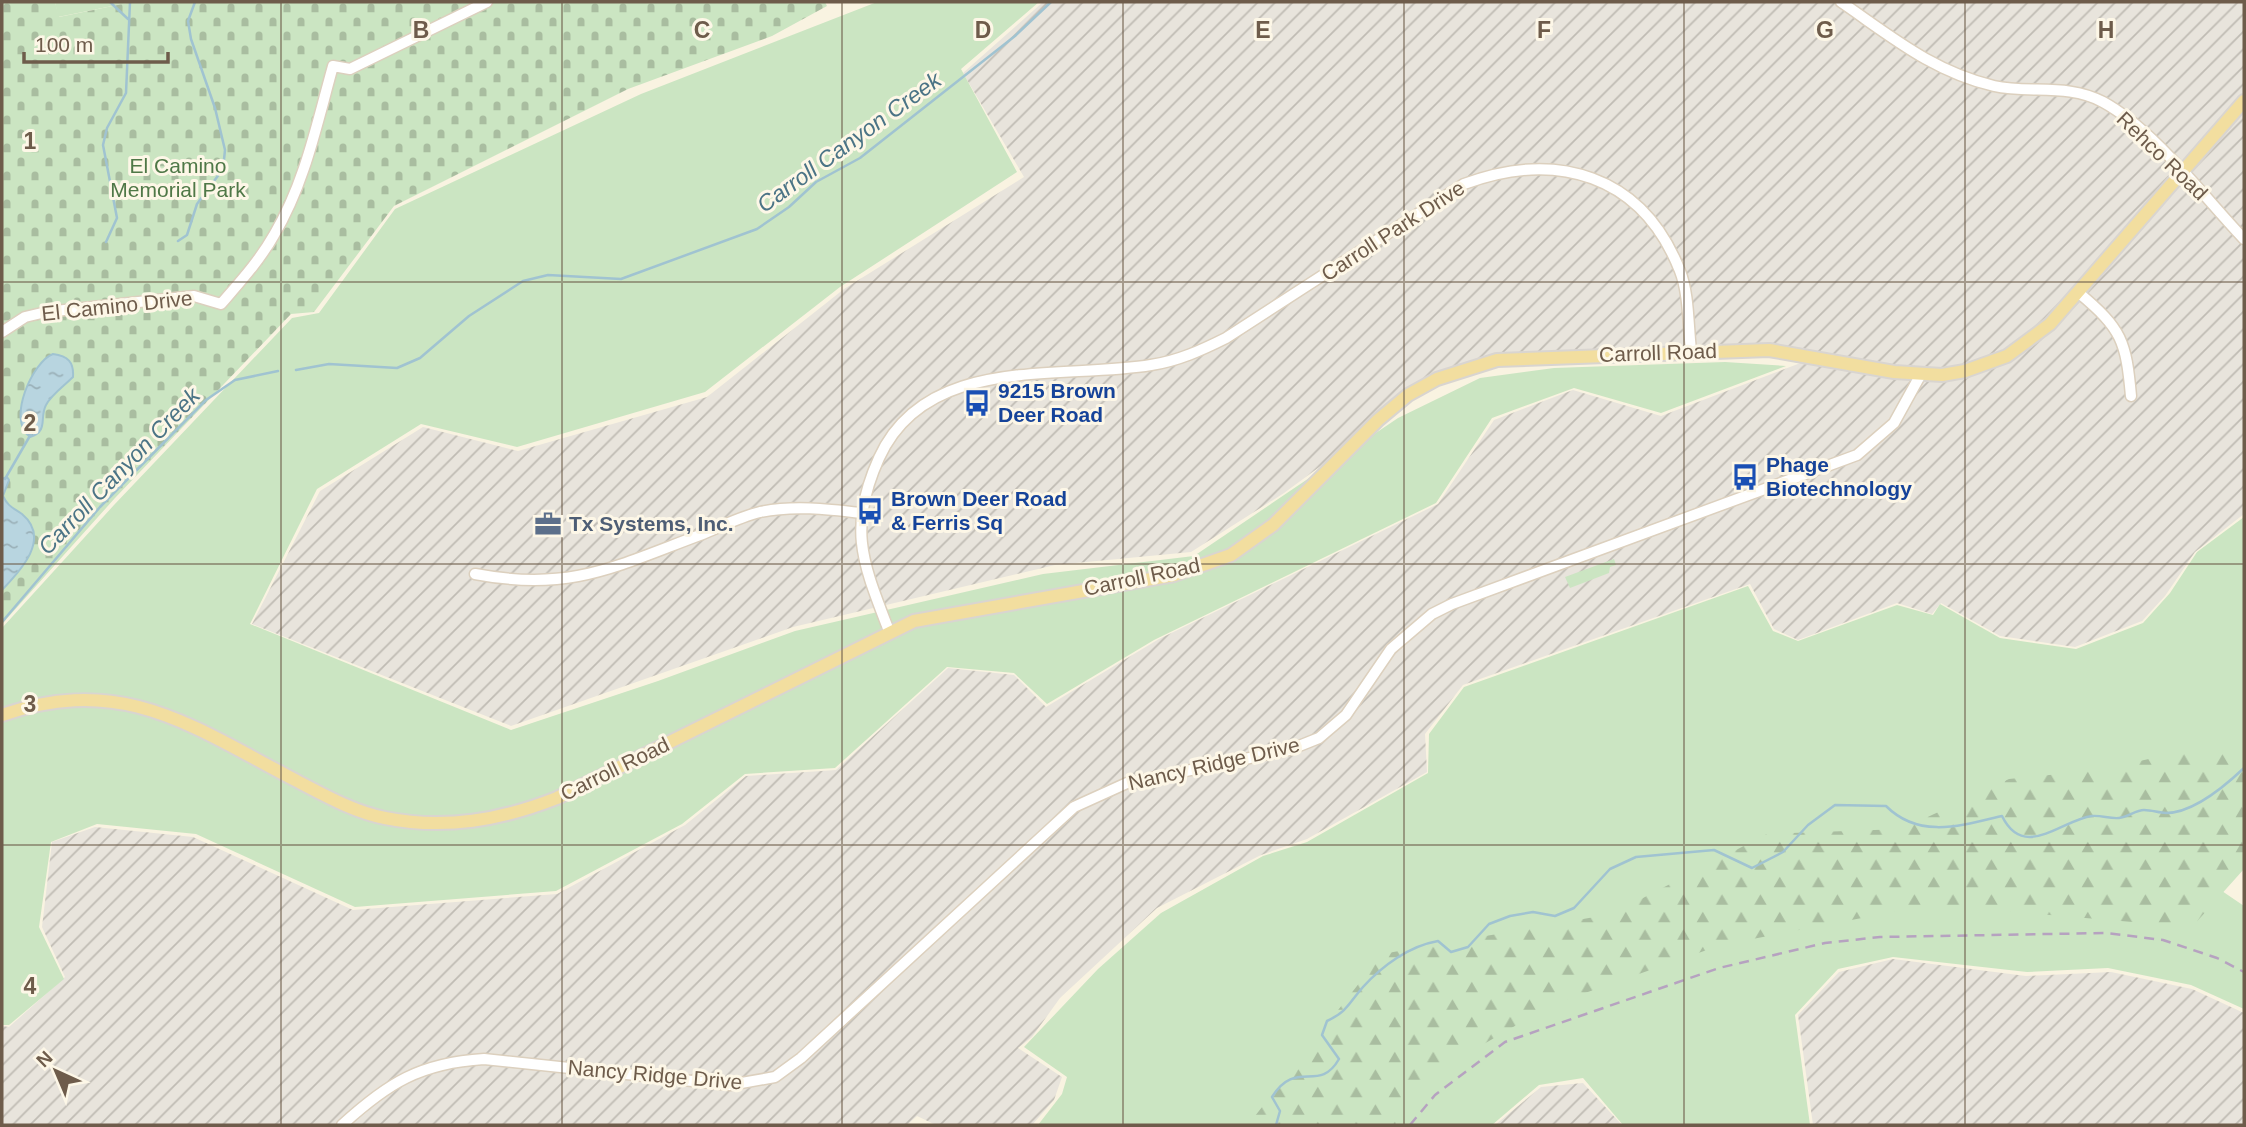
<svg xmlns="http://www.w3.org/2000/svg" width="2246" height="1127" font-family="Helvetica,sans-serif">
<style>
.industrial{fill:url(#industrial-furrows)}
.grass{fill:#cbe5c2}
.forest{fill:url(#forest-firs)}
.cemetery{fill:url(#cemetery-stones)}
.water{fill:url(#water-ripples);stroke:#a0c3d1;stroke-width:2}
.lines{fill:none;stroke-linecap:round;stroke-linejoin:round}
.stream{stroke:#a0c3d1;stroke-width:2.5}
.minor-casing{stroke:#dcd0be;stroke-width:13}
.major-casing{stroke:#d9d5d0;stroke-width:16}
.minor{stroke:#fff;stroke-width:10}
.major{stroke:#f2de9f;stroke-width:12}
.rail{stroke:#b6a2c0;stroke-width:2.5;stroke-dasharray:10 7;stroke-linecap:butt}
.grid{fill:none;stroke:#6e5c4b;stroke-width:2;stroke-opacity:0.55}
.labels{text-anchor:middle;stroke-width:6;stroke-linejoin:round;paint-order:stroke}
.street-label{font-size:21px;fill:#6e5c4b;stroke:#fdf7e7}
.park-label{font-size:21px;fill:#4f7847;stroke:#fdf7e7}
.transit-label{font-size:21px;font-weight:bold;fill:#164399;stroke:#fdf7e7;text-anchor:start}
.service-label{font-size:21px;font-weight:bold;fill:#4e5e75;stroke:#fdf7e7;text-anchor:start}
.water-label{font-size:23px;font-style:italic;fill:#4b7486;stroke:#fdf7e7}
.grid-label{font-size:23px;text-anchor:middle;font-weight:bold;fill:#6e5c4b;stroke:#fdf7e7;stroke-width:6;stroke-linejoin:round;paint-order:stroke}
</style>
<defs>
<pattern id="industrial-furrows" width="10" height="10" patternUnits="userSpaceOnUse" patternTransform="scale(1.75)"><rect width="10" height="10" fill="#e8e4dc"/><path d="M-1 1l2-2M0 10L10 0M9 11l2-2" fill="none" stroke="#c0bcb4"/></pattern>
<pattern id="forest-firs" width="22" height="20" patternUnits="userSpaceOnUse" patternTransform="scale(1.75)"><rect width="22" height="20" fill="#cbe5c2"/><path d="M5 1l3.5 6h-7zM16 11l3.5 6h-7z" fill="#a9bda0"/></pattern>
<pattern id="cemetery-stones" width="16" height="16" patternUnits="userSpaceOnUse" patternTransform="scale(1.75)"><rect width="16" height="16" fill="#cbe5c2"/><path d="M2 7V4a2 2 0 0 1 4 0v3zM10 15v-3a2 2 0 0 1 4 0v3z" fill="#a9bda0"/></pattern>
<pattern id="water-ripples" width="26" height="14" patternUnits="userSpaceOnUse" patternTransform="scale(1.75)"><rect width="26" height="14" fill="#b8d5e0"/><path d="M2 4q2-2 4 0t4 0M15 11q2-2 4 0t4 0" fill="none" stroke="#9ab0b8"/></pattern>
</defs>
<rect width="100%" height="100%" fill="#f9f3e1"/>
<!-- industrial -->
<path class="industrial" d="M1043 2H2244V514L2195 552 2165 596 2142 621 2075 647 2000 636 1941 603 1932 614 1897 603 1798 640 1774 629 1750 584 1463 685 1425 734 1427 772 1307 839 1261 855 1157 908 1060 998 1032 1037 1018 1048 1062 1077 1054 1100 1032 1125H936L917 1116 907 1125H2V1026L9 1027 65 977 42 927 52 842 95 827 193 837 353 910 557 894 685 825 746 776 836 770 948 668 1014 675 1046 707 1159 639 1438 504 1494 420 1573 390 1661 416 1827 353 1587 351 1461 363 1284 493 1191 552 1055 565 793 627 511 726 252 624 320 491 423 427 518 451 707 397 844 289 1024 177 963 73Z
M1893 959 2026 976 2111 972 2192 989 2244 1013V1125H1813L1798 1015 1839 972Z
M1583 1083 1622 1125H1495L1541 1087Z"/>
<!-- grass -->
<path class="grass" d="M55 2H132L58 17Z
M877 2H1039L961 69 1017 172 840 287 705 392 517 447 421 424 317 489 250 624 511 730 658 681 795 631 1043 574 1194 556 1398 418 1480 378 1554 368 1725 362 1786 366 1661 413 1574 388 1492 418 1436 503 1154 640 1047 704 1014 673 947 667 835 768 745 774 682 824 556 891 355 907 196 834 97 824 51 842 39 927 64 979 9 1025H2V628L114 505 292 318 319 313 395 209 641 94Z
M2244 517V866L2222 891 2244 906V1009L2191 985 2108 968 2027 972 1893 957 1838 969 1795 1015 1810 1125H1623L1583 1078 1539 1085 1492 1125H1038L1062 1094 1067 1077 1024 1047 1098 969 1161 913 1263 856 1307 842 1428 773 1429 734 1464 687 1748 586 1773 631 1798 641 1897 605 1933 615 1940 604 2000 638 2076 649 2143 623 2170 593 2197 552Z
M1614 559 1616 565 1610 567 1609 573 1570 588 1565 577Z"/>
<!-- forest -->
<path class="forest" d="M2194 749H2244V869L2192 927 1930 905 1721 945 1551 1005 1415 1084 1395 1125H1248L1382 954 1612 914 1767 834 1902 829 2009 779 2099 770Z"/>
<!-- cemetery -->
<path class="cemetery" d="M2 2H55L59 17 132 2H825L827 6 772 36 628 89 394 206 314 312 291 314 115 498 2 624Z"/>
<!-- water -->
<path class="water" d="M53 354C68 356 74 362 73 377 65 385 51 395 46 405 39 418 49 431 30 437 6 420 33 361 53 354Z
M7 477 9 480 3 496C8 507 14 508 22 514 52 539 19 572 2 590V479Z"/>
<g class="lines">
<!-- stream -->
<path class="stream" d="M110 2 128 19
M178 241 187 235 197 204 223 169 225 150 215 108 191 39 188 21 195 2
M106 242 117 218 103 145 107 128 126 93 130 2
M296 370 329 364 397 368 420 358 469 316 523 281 548 275 621 279 757 229 789 207 816 182 860 158 1015 36 1051 2
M5 479 31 434
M2 622 100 507 206 400 235 380 278 371
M1276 1125 1280 1111 1272 1097C1296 1058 1319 1094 1339 1059L1322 1035 1327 1021C1348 1011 1348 1004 1363 987 1382 966 1409 946 1438 941L1451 952 1468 947 1489 924 1510 916 1533 912 1555 916 1574 908 1610 869 1636 857 1714 850 1752 868 1783 852 1808 825 1835 805 1886 806C1919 839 1960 826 2002 816 2024 861 2061 820 2092 816 2101 815 2110 819 2119 818 2128 817 2136 810 2144 810 2152 810 2159 813 2166 813 2194 813 2225 786 2244 768"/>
<defs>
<path id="minor" d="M1841 2C1892 37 1932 71 1994 86 2030 94 2068 83 2103 102 2153 129 2204 197 2244 239
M2079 293C2122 329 2126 341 2131 396
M2 332 25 317 46 312 194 296 221 304C240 282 260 260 274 235 305 183 317 123 333 66L350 69 487 2
M475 574C570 592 614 567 700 535 720 527 740 517 760 512 793 505 827 509 861 513
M889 631C863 563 847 529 879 458 926 354 1059 380 1151 365 1178 361 1202 350 1226 338L1464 184C1556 150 1642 174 1680 271 1689 294 1688 325 1691 350
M342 1125C388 1083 420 1063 484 1059L730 1085 775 1077 801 1058 1074 807 1127 783 1289 750 1319 738 1346 715 1391 649 1432 614 1452 604 1857 455 1894 423 1921 374"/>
<path id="major" d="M2 715C123 673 193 727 297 781 324 795 354 812 385 818 445 830 501 820 557 798L914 621 1174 575 1231 555 1273 525 1378 420 1408 395 1437 379 1497 360 1769 350 1894 372 1942 375 1965 371 2007 356 2050 324 2244 101"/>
</defs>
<!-- minor casing -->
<use href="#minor" class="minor-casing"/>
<!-- major casing -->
<use href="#major" class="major-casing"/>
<!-- minor -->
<use href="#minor" class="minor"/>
<!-- major -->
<use href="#major" class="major"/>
<!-- rail -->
<path class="rail" d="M1410 1125 1435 1095 1505 1042 1719 968 1825 943 1880 937 2106 933 2163 940 2217 958 2244 972"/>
</g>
<!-- grid -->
<path class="grid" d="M281 2V1125M562 2V1125M842 2V1125M1123 2V1125M1404 2V1125M1684 2V1125M1965 2V1125M2 282H2244M2 564H2244M2 845H2244"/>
<!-- icons -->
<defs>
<symbol id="bus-bare" viewBox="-9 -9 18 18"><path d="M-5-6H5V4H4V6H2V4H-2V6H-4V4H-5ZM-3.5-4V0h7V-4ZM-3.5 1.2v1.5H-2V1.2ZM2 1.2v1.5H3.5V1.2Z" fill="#1a4fb4" stroke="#fdf7e7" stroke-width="2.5" paint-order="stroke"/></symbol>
<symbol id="office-bare" viewBox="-9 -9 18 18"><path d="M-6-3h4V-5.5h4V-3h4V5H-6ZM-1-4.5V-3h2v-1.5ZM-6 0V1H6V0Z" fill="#5c6f8a" stroke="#fdf7e7" stroke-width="2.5" paint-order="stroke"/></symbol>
</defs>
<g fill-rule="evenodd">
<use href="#bus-bare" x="958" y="384" width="38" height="38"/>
<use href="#bus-bare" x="1726" y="458" width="38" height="38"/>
<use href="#bus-bare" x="851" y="492" width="38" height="38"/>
<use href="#office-bare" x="529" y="505" width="38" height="38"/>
</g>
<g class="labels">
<!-- street labels -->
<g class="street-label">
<text transform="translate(2162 156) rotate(44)" y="7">Rehco Road</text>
<text transform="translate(1393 231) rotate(-33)" y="7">Carroll Park Drive</text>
<text transform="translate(117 306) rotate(-6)" y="7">El Camino Drive</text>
<text transform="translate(1658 353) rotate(-2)" y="7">Carroll Road</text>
<text transform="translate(1142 577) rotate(-12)" y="7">Carroll Road</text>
<text transform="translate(1214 764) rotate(-13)" y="7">Nancy Ridge Drive</text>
<text transform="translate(615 769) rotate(-26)" y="7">Carroll Road</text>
<text transform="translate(655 1075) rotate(5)" y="7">Nancy Ridge Drive</text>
</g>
<!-- park labels -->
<g class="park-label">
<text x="178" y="173">El Camino<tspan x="178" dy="24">Memorial Park</tspan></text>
</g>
<!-- transit labels -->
<g class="transit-label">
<text x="998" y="398">9215 Brown<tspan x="998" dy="24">Deer Road</tspan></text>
<text x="1766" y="472">Phage<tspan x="1766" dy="24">Biotechnology</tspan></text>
<text x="891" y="506">Brown Deer Road<tspan x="891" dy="24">&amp; Ferris Sq</tspan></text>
</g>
<!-- service labels -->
<g class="service-label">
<text x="569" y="531">Tx Systems, Inc.</text>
</g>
<!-- water labels -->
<g class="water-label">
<text transform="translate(849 142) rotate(-36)" y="8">Carroll Canyon Creek</text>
<text transform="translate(119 471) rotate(-46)" y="8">Carroll Canyon Creek</text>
</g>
</g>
<g class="grid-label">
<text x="421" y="38">B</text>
<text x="702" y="38">C</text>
<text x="983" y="38">D</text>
<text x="1263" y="38">E</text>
<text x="1544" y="38">F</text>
<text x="1825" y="38">G</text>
<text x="2106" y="38">H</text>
<text x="30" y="149">1</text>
<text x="30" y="431">2</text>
<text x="30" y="712">3</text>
<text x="30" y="994">4</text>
</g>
<!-- border -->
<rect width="2246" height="1127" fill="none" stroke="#6e5c4b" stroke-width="7"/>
<!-- north arrow -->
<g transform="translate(56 1071) rotate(316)" stroke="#fdf7e7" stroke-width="5" paint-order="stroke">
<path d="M0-5L12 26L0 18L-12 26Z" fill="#6e5c4b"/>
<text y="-10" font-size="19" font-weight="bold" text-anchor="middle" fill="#6e5c4b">N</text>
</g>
<!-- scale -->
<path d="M24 52v10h144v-10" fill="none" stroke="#6e5c4b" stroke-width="3.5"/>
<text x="35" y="52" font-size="21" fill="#6e5c4b" stroke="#fdf7e7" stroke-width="5" paint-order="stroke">100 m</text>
</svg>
